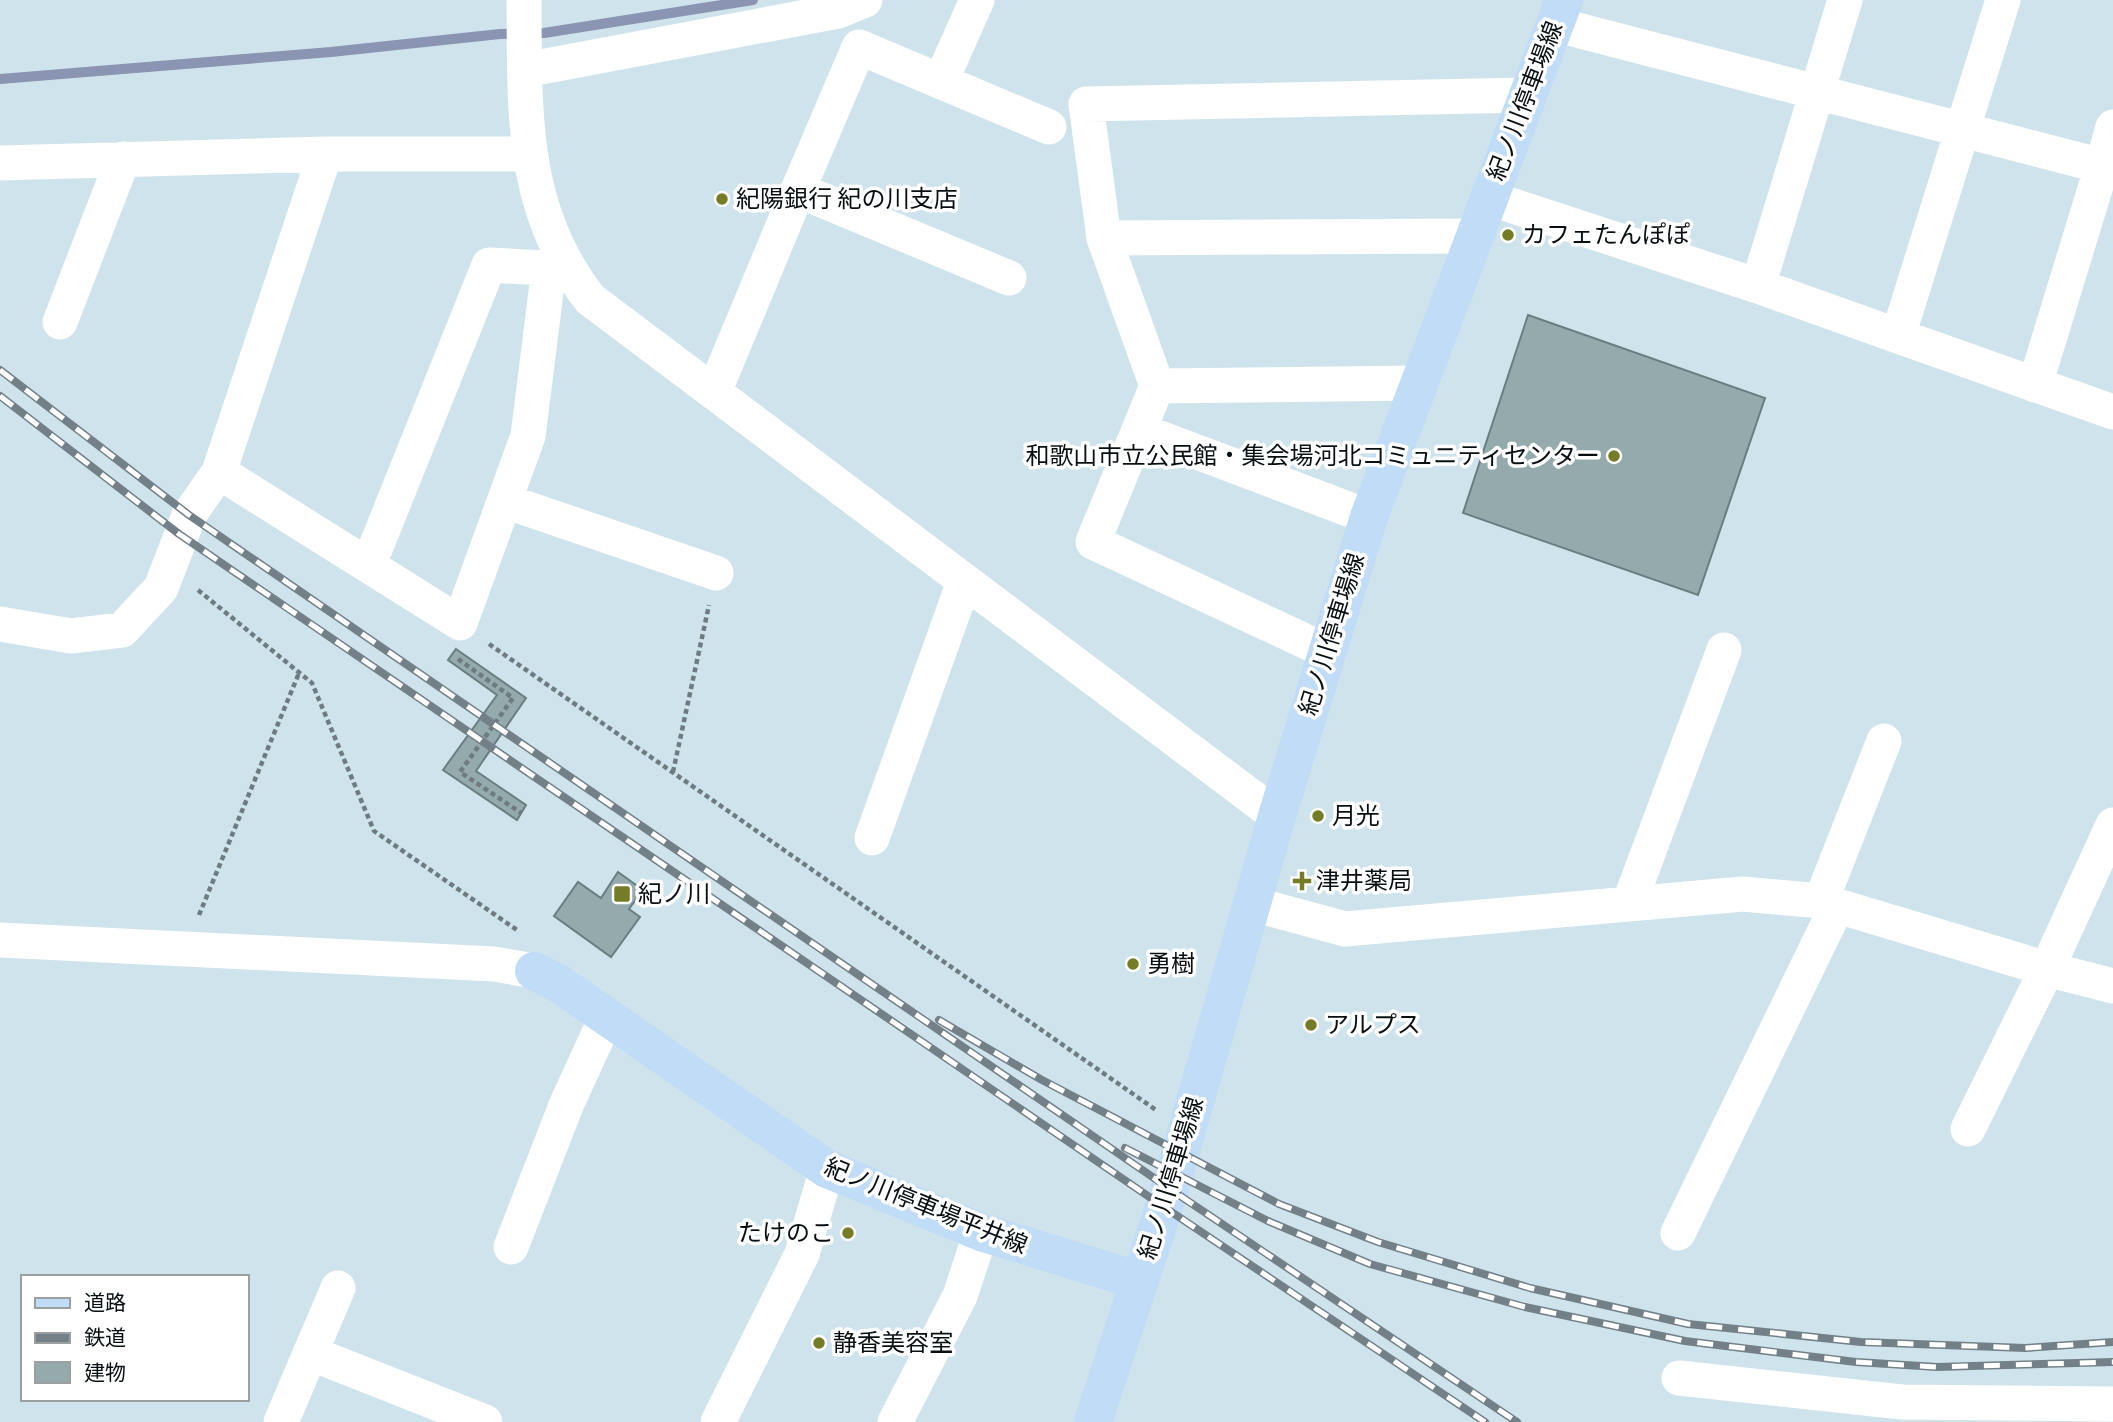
<svg xmlns="http://www.w3.org/2000/svg" width="2113" height="1422" font-family="Cabin,'Noto Sans JP',sans-serif">
<style>
.lines{fill:none;stroke-linecap:round;stroke-linejoin:round}
.stream{stroke:#8b94b3;stroke-width:10}
.building{fill:#94aaac;stroke:#697e80;stroke-width:2}
.path{stroke:#6e7c82;stroke-width:4.5;stroke-dasharray:5 3.5;stroke-linecap:butt}
.street{stroke:#fff;stroke-width:35}
.secondary{stroke:#c0dcf6;stroke-width:38}
.rail-casing{stroke:#738087;stroke-width:8}
.rail{stroke:#fff;stroke-width:5;stroke-dasharray:16;stroke-linecap:butt}
.poi-dot{fill:#747c26;stroke:#fff;stroke-width:2.5}
.labels{text-anchor:middle;stroke-width:7;stroke-linejoin:round;paint-order:stroke}
.street-label{font-size:24px;fill:#080f12;stroke:#fff}
.poi-label{font-size:24px;fill:#080f12;stroke:#fff;text-anchor:start}
</style>
<rect width="100%" height="100%" fill="#cfe3ec"/>
<g class="lines">
<!-- stream -->
<path class="stream" d="M0 79 331 52 500 34 544 33 753 0"/>
</g>
<!-- building -->
<path class="building" d="M1528 315 1765 398 1698 595 1463 513Z
M456 649 526 698 476 771 526 805 517 820 443 770 497 695 448 660Z
M618 872 643 890 629 909 640 917 611 957 554 916 578 882 601 898Z"/>
<g class="lines">
<!-- path -->
<path class="path" d="M198 590 312 683 374 831 517 930
M489 644 1156 1110
M458 659 513 698 460 772 521 813
M673 772 709 605
M199 915 299 673"/>
<!-- street -->
<path class="street" d="M524 0C525 109 519 208 590 299L1277 816
M1554 24 2102 166 2113 127
M525 70 838 11 865 0
M941 81 977 0
M325 154H529
M0 163 325 154 219 472 189 515 161 588 122 630 71 636 0 624
M798 190 859 47 1049 127
M1489 198 1758 286 1845 0
M1104 238 1474 236
M1758 286 1898 336 2003 0
M60 322 123 159
M1898 336 2113 412
M2035 385 2102 166
M1157 386 1104 238 1086 104 1527 95
M714 392 798 190 1009 278
M1139 430 1369 517
M219 472 460 623 528 436 549 268
M505 501 716 573
M369 564 489 265 567 269
M1326 651 1093 542 1157 386 1418 383
M2113 825 2047 969 2113 986
M872 838 964 582
M1821 901 1884 741
M1253 904 1345 929 1743 894 1821 901 2047 969 1968 1129
M1629 904 1724 650
M0 940 494 964 534 971
M1678 1233 1837 906
M511 1247 567 1103 607 1016
M310 1353 485 1422
M1679 1378 1902 1402 2113 1404
M281 1422 338 1288
M718 1422 802 1254 827 1169
M895 1422 960 1296 981 1232"/>
<!-- secondary -->
<path class="secondary" d="M534 971 558 983 827 1169 981 1232 1140 1281
M1093 1422 1170 1189 1277 816 1369 517 1564 0"/>
<defs>
<path id="rail" d="M0 370 189 515 1170 1189 1517 1422
M0 396 179 534 1164 1207 1485 1422
M939 1020 1042 1080 1279 1204 1378 1242 1530 1288 1688 1324 1861 1342 2025 1348 2113 1342
M1125 1148 1268 1221 1370 1264 1525 1307 1685 1341 1856 1362 1937 1367 2113 1362"/>
</defs>
<!-- rail casing -->
<use href="#rail" class="rail-casing"/>
<!-- rail -->
<use href="#rail" class="rail"/>
</g>
<!-- markers -->
<g class="poi-dot">
<circle cx="722" cy="199" r="7"/>
<circle cx="1508" cy="235" r="7"/>
<circle cx="1614" cy="456" r="7"/>
<circle cx="1318" cy="816" r="7"/>
<path d="M1298.5 870.5h7v7h7v7h-7v7h-7v-7h-7v-7h7z"/>
<rect x="613" y="885" width="18" height="18" rx="3.5"/>
<circle cx="1133" cy="964" r="7"/>
<circle cx="1311" cy="1025" r="7"/>
<circle cx="848" cy="1233" r="7"/>
<circle cx="819" cy="1343" r="7"/>
</g>
<g class="labels">
<!-- street labels -->
<g class="street-label">
<text transform="translate(1525 101) rotate(-69)" y="8">紀ノ川停車場線</text>
<text transform="translate(1332 634) rotate(-73)" y="8">紀ノ川停車場線</text>
<text transform="translate(1171 1178) rotate(-73)" y="8">紀ノ川停車場線</text>
<text transform="translate(926 1206) rotate(22)" y="8">紀ノ川停車場平井線</text>
</g>
<!-- poi labels -->
<g class="poi-label">
<text x="736" y="207">紀陽銀行 紀の川支店</text>
<text x="1522" y="243">カフェたんぽぽ</text>
<text x="1600" y="464" text-anchor="end">和歌山市立公民館・集会場河北コミュニティセンター</text>
<text x="1332" y="824">月光</text>
<text x="1316" y="889">津井薬局</text>
<text x="638" y="902">紀ノ川</text>
<text x="1147" y="972">勇樹</text>
<text x="1325" y="1033">アルプス</text>
<text x="834" y="1241" text-anchor="end">たけのこ</text>
<text x="833" y="1351">静香美容室</text>
</g>
</g>
<!-- legend -->
<rect x="21" y="1275" width="228" height="126" fill="#ffffff" stroke="#9c9fa0" stroke-width="2"/>
<rect x="35" y="1298" width="35" height="10" fill="#c0dcf6" stroke="#9c9fa0" stroke-width="2"/>
<text x="84" y="1310" font-size="21" fill="#080f12">道路</text>
<rect x="35" y="1333" width="35" height="10" fill="#738087" stroke="#9c9fa0" stroke-width="2"/>
<text x="84" y="1345" font-size="21" fill="#080f12">鉄道</text>
<rect x="35" y="1362" width="35" height="21" fill="#94aaac" stroke="#9c9fa0" stroke-width="2"/>
<text x="84" y="1380" font-size="21" fill="#080f12">建物</text>
</svg>
